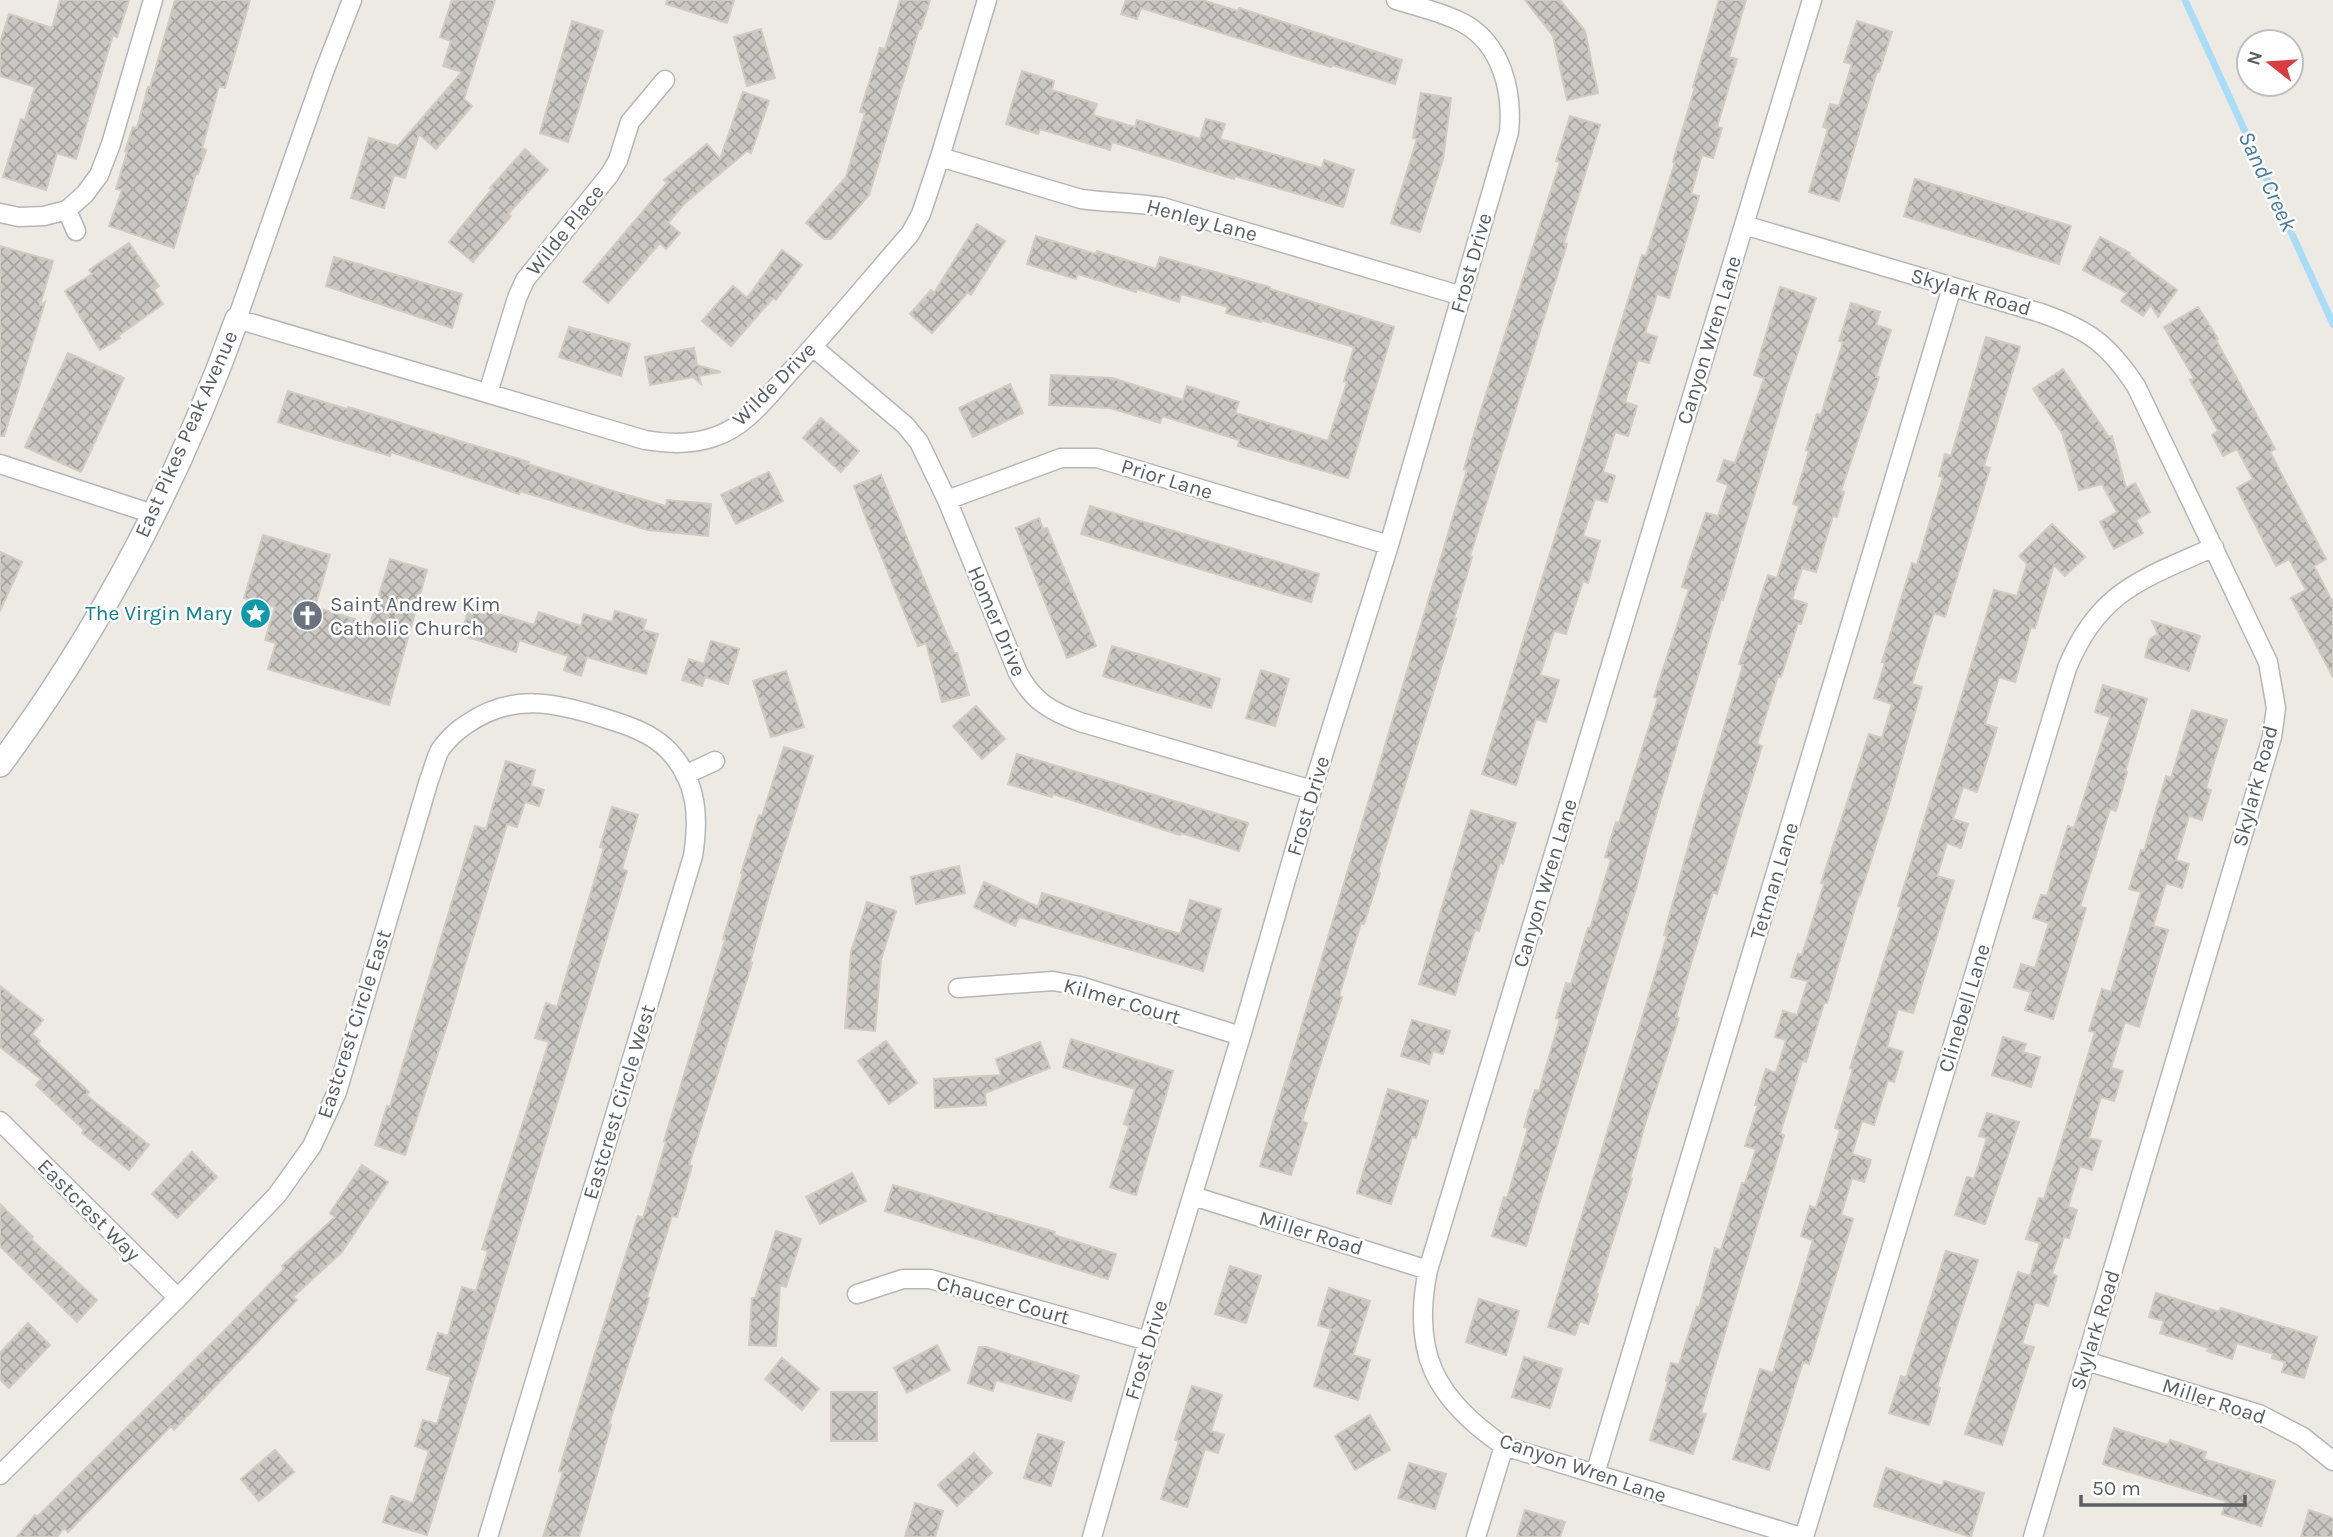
<svg xmlns="http://www.w3.org/2000/svg" width="2333" height="1537" font-family="Karla,sans-serif">
<style>
.lines{fill:none;stroke-linecap:round;stroke-linejoin:round}
.stream{stroke:#a9ddf7;stroke-width:7}
.building{fill:url(#building-cross-hatch);stroke:#d1cbc2;stroke-width:2}
.minor-casing{stroke:#b4b6b9;stroke-width:21}
.tertiary-casing{stroke:#b4b6b9;stroke-width:26}
.minor{stroke:#fff;stroke-width:18}
.tertiary{stroke:#fff;stroke-width:23}
.labels{text-anchor:middle;stroke-width:5;stroke-linejoin:round;paint-order:stroke}
.street-label{font-size:21px;fill:#5b5f63;stroke:#fff}
.worship-label{font-size:21px;fill:#5b616d;stroke:#fff;text-anchor:start}
.culture-label{font-size:21px;fill:#0d838f;stroke:#fff;text-anchor:end}
.water-label{font-size:23px;font-style:italic;fill:#457a9f;stroke:#fff}
</style>
<defs>
<pattern id="building-cross-hatch" width="8" height="8" patternUnits="userSpaceOnUse" patternTransform="scale(1.75)"><rect width="8" height="8" fill="#cac7c2"/><path d="M0 0l8 8M0 8l8-8" fill="none" stroke="#a7a5a1"/></pattern>
</defs>
<rect width="100%" height="100%" fill="#edeae3"/>
<g class="lines">
<!-- stream -->
<path class="stream" d="M2185 0 2333 324"/>
</g>
<!-- building -->
<path class="building" d="M60 0H129L117 37 113 35 76 159 57 153 46 190 3 177 21 119 25 120 35 87 0 76V43L9 14 52 28Z
M175 0H250L225 88 219 86 202 148 206 150 198 174 196 173 174 248 109 226 122 190 116 189 127 152 125 151 133 127 137 128 148 87 150 88Z
M452 0H495L464 99 472 106 436 149 419 134 405 178 394 175 384 208 351 198 369 138 398 146 462 72 443 66 451 41 440 37Z
M667 0H734L727 23 666 4Z
M900 0H930L921 29H919L869 195 831 239H824L806 223 846 177 865 113 860 112 880 48 885 49Z
M1126 0H1202L1238 11 1239 8 1402 60 1395 84 1332 65 1331 67 1141 8 1137 19 1121 14Z
M1525 0H1560L1585 31 1598 93 1567 100 1553 36Z
M1719 0H1746L1729 57 1737 59 1717 127 1722 128 1713 158 1702 155 1691 194 1699 196 1669 298 1657 294 1645 333 1657 337 1649 363 1638 360 1625 402 1637 406 1628 436 1615 432 1603 472 1615 476 1607 502 1595 499 1583 536 1600 541 1588 583 1583 581 1566 634 1554 631 1540 675 1559 680 1546 722 1536 719 1516 785 1482 774 1642 255 1646 256 1675 162H1673L1695 87H1693Z
M572 21 603 31 568 142 540 133Z
M1857 21 1892 32 1879 72 1877 71 1839 201 1809 192 1828 129 1823 127 1830 104 1839 106 1852 64 1844 62Z
M761 29 775 78 747 86 734 37Z
M1022 71 1054 81 1052 90 1097 104 1093 115 1135 127 1137 120 1200 139 1206 119 1225 124 1220 139 1322 168 1324 160 1354 170 1343 207 1235 176 1234 179 1112 142 1110 150 1040 129 1038 134 1006 124Z
M743 92 769 101 751 153 747 151 684 204 668 223 680 233 666 249 660 243 608 303 583 282 667 183 664 180 707 144 720 159Z
M1421 93 1451 98 1443 159 1420 232 1391 223 1417 139 1413 138Z
M1570 116 1600 125 1564 243 1567 244 1470 556 1472 557 1454 619H1456L1378 872 1380 873 1364 924 1361 923 1339 996 1342 997 1302 1121 1307 1123 1291 1175 1260 1166 1467 470 1464 469 1480 413 1560 162 1556 161Z
M525 149 548 170 508 214 511 216 473 262 449 242 492 189 490 188Z
M1915 179 2071 226 2059 264 1904 216Z
M977 224 1005 241 971 295 968 292 932 333 910 314 931 290 934 293Z
M1036 236 1096 254 1097 251 1156 269 1160 257 1270 287V289L1394 327 1348 478 1238 446 1239 440 1162 416 1160 423 1110 408 1049 405 1051 375 1112 378 1183 400 1187 386 1239 402 1235 413 1328 441 1347 382 1344 381 1354 347 1261 320V322L1226 313 1228 307 1181 294 1179 302 1137 289 1136 292 1078 274 1076 279 1027 264Z
M2100 237 2130 253 2129 255 2177 290 2158 317 2151 305 2143 316 2121 301 2127 293 2083 270Z
M129 243 159 286 154 290 163 304 118 336 120 338 100 350 65 291 92 274 89 270Z
M0 246 53 261 40 305 45 302 4 436H0Z
M782 250 802 265 776 300 773 298 731 346 702 321 733 286 747 298Z
M334 257 462 294 452 328 326 286Z
M1780 287 1816 298 1787 385 1723 600 1721 599 1651 832 1637 885 1526 1246 1492 1236 1504 1197 1507 1198 1528 1128 1524 1127 1535 1090 1539 1091 1560 1019 1556 1018 1566 983 1571 984 1588 928 1590 929 1611 859 1605 857 1616 822 1619 823 1658 698 1654 697 1689 589 1682 587 1689 563 1706 513 1718 516 1728 485 1717 481 1724 460 1735 463 1764 378 1754 375Z
M1851 303 1880 312 1876 325 1891 330 1876 377H1879L1841 491 1844 492 1837 517 1833 516 1816 572 1802 568 1792 599 1807 604 1801 624 1798 623 1781 677 1778 676 1757 744 1762 746 1717 894 1713 892 1691 963 1676 1017 1679 1018 1645 1124 1630 1178 1632 1179 1596 1293 1598 1294 1588 1324 1580 1321 1575 1335 1548 1327 1667 936 1664 935 1694 826 1743 665 1739 664 1768 575 1777 578 1799 506 1793 504 1809 451 1806 450 1817 414 1821 415 1843 342 1839 341Z
M2198 307 2218 339 2216 340 2275 449 2270 452 2326 559 2314 566 2333 603V677L2291 598 2306 590 2289 559 2276 566 2237 488 2253 479 2237 449 2223 456 2212 435 2218 431 2190 380 2194 378 2164 327Z
M569 327 630 344 621 376 559 357Z
M1986 337 2020 347 1984 466 1990 468 1945 617 1934 613 1912 684 1922 687 1890 801 1860 895 1859 894 1827 1003H1824L1806 1062 1802 1061 1780 1134 1784 1135 1701 1413 1706 1414 1693 1454 1650 1440 1668 1382 1666 1381 1671 1363 1679 1365 1697 1307 1699 1308 1715 1248 1721 1250 1742 1183H1745L1756 1149 1745 1146 1758 1105H1755L1766 1069 1776 1073 1786 1040 1775 1037 1783 1011 1797 1015 1808 981 1791 977 1798 954 1802 955 1824 884 1821 883 1869 734 1882 738 1892 704 1874 698 1885 663 1882 662 1912 563 1917 565 1943 477 1939 476 1945 454 1951 456Z
M694 348 697 365 721 372 699 376 701 384 693 377 650 385 645 357 662 354 668 356 665 353Z
M68 353 124 378 81 472 25 447Z
M2063 369 2109 437 2112 436 2126 488 2135 483 2150 512 2136 520 2143 533 2114 549 2100 522 2117 512 2102 484 2079 490 2062 433 2033 389Z
M1010 384 1023 413 973 437 959 408Z
M288 391 347 409 348 407 529 462 528 464 613 491 666 506 667 500 711 504 708 536 648 530 520 491 519 494 391 452 390 456 278 422Z
M821 418 859 451 841 472 803 438Z
M769 472 783 501 736 524 721 495Z
M881 475 954 653H957L969 695 942 702 926 643 918 646 867 521 854 486Z
M1090 506 1319 574 1311 602 1081 534Z
M1039 518 1043 529 1047 528 1096 646 1067 658 1016 528Z
M2052 524 2085 557 2065 576 2054 565 2035 628 2031 627 2015 682 1999 677 1985 724 1997 728 1977 792 1963 787 1953 819 1968 824 1961 848 1947 843 1937 876 1954 881 1913 1013 1898 1009 1887 1047 1903 1052 1894 1082 1888 1080 1874 1125 1862 1121 1852 1154 1871 1160 1864 1182 1852 1178 1841 1215 1853 1219 1809 1364 1803 1362 1769 1470 1733 1459 1760 1369 1773 1373 1813 1240 1801 1236 1810 1206 1816 1208 1840 1130 1835 1128 1853 1069 1850 1068 1901 907 1898 906 1994 590 2017 596 2027 564 2019 556Z
M263 535 330 555 315 607 370 624 390 559 427 570 389 705 268 669 276 643 265 640 275 607 244 598Z
M0 552 22 562 0 611Z
M470 605 534 625 539 612 581 626 584 614 612 622 615 611 646 620 643 630 658 634 646 674 587 657 581 676 564 670 568 656 519 640 516 652 461 635Z
M2152 621 2200 636 2189 671 2145 657 2150 639 2158 634Z
M711 641 739 649 728 684 705 677 702 686 682 680 689 659 704 664Z
M1112 646 1220 679 1211 708 1103 676Z
M1261 670 1289 679 1275 726 1246 718Z
M786 671 804 727 771 737 753 681Z
M2103 685 2147 699 2125 772H2127L2116 811 2110 809 2080 907 2086 908 2053 1019 2025 1010 2031 992 2014 987 2021 964 2035 968 2049 923 2033 918 2041 895 2047 896 2068 826 2074 828 2110 717 2095 712Z
M976 706 1005 739 982 759 953 726Z
M2192 710 2227 720 2206 788 2211 790 2202 820 2189 816 2176 860 2189 864 2182 888 2166 883 2153 926 2168 930 2139 1027 2125 1022 2111 1068 2123 1071 2114 1101 2101 1097 2089 1138 2101 1141 2092 1170 2080 1166 2068 1207 2077 1210 2069 1238 2064 1237 2052 1274 2057 1276 2048 1306 2035 1302 2022 1344 2034 1347 2002 1445 1965 1434 2018 1272 2030 1276 2040 1243 2026 1239 2039 1198 2044 1199 2095 1032 2089 1031 2102 989 2111 992 2141 892 2129 889 2141 850 2144 851 2166 776 2171 778Z
M784 747 813 756 768 899 750 963H752L689 1165 692 1166 677 1217 672 1216 647 1297 649 1298 609 1424 611 1425 579 1537H543L563 1472 559 1471 576 1414 638 1216 643 1218 666 1142 664 1141 725 940 723 939 743 873H741L759 815 762 816Z
M1017 754 1248 823 1239 851 1181 833 1180 835 1053 794 1052 797 1008 784Z
M506 761 535 770 531 786 544 790 539 806 525 802 517 827 507 824 447 1025 405 1155 375 1145 387 1106 390 1107 475 826 486 829Z
M612 807 638 815 622 869 627 871 427 1535 383 1522 391 1496 413 1503 429 1451 415 1446 423 1420 437 1424 451 1377 427 1369 438 1333 448 1336 462 1287 476 1291 488 1251 482 1249 549 1042 535 1038 546 1003 557 1007 604 848 600 847Z
M1471 810 1516 823 1503 864 1500 862 1479 931 1475 930 1455 995 1419 984Z
M959 866 965 893 916 904 911 877Z
M984 882 1038 907 1042 893 1180 934 1190 900 1221 909 1203 971 1019 917 1015 926 974 907Z
M867 902 896 911 881 960 875 1031 845 1028 851 952Z
M0 986 43 1020 32 1034 40 1041 38 1044 89 1092 86 1095 149 1145 129 1170 82 1133 84 1130 36 1085 41 1079 0 1047Z
M1412 1020 1450 1031 1443 1054 1433 1051 1429 1064 1401 1056Z
M2003 1037 2026 1044 2023 1052 2040 1057 2031 1087 1992 1075Z
M1071 1039 1173 1071 1136 1195 1110 1187 1129 1126 1124 1124 1135 1089 1063 1067Z
M886 1041 917 1083 889 1104 858 1061Z
M1040 1042 1050 1068 985 1093 986 1105 935 1108 934 1079 1001 1075 996 1059Z
M1388 1089 1428 1101 1416 1138 1412 1137 1391 1204 1357 1193Z
M1987 1113 2019 1122 1985 1224 1955 1215 1967 1177 1974 1179 1987 1138 1979 1136Z
M192 1152 217 1177 177 1218 152 1194Z
M362 1165 388 1182 342 1252 293 1297 297 1300 174 1430 171 1426 68 1532 64 1528 57 1537H17L35 1515 37 1517 229 1326 284 1269 282 1266 335 1217 330 1213Z
M852 1173 866 1201 820 1224 806 1197Z
M893 1185 1055 1232 1054 1235 1116 1254 1108 1279 885 1211Z
M0 1204 33 1237 31 1239 97 1300 77 1322 0 1246Z
M776 1231 801 1239 786 1287 780 1285 776 1346 749 1345 752 1298H755Z
M1946 1251 1978 1260 1937 1387 1940 1388 1929 1425 1889 1413 1901 1376 1906 1378Z
M1230 1266 1261 1276 1246 1323 1215 1314Z
M1329 1288 1370 1301 1353 1355 1370 1360 1358 1400 1314 1386 1331 1329 1318 1325Z
M2156 1293 2219 1312 2221 1308 2317 1337 2304 1378 2282 1372 2285 1362 2272 1358 2273 1354 2237 1343 2232 1359 2207 1351 2209 1348 2160 1333 2164 1321 2149 1317Z
M1479 1299 1519 1311 1506 1355 1466 1342Z
M28 1323 50 1345 9 1388 0 1379V1353Z
M937 1345 950 1370 907 1393 894 1368Z
M979 1347H986L1079 1376 1071 1401 996 1380 993 1391 968 1383Z
M1524 1357 1562 1369 1550 1408 1512 1397Z
M782 1358 819 1389 802 1410 765 1379Z
M1192 1386 1222 1395 1211 1431 1224 1435 1218 1453 1205 1449 1187 1507 1161 1499 1179 1441 1175 1440Z
M831 1392H877V1441H831Z
M1370 1415 1390 1450 1355 1470 1335 1436Z
M2114 1428 2168 1445 2170 1440 2206 1452 2204 1459 2275 1481 2261 1526 2222 1514 2226 1501 2103 1464Z
M1038 1434 1064 1442 1051 1486 1024 1478Z
M275 1450 294 1472 259 1501 241 1479Z
M974 1453 992 1473 957 1506 938 1485Z
M1409 1463 1446 1474 1435 1509 1398 1498Z
M1886 1468 1942 1486 1944 1481 1984 1493 1971 1537 1874 1506Z
M915 1503 943 1511 935 1537H905Z
M1525 1510 1565 1522 1560 1537H1517Z
M2309 1510 2333 1518V1537H2301Z"/>
<g class="lines">
<defs>
<path id="minor" d="M352 0 324 72 237 319 645 440C668 444 691 445 714 437 746 427 768 396 790 372 831 327 870 280 910 234L921 214 940 157 987 0
M940 157 1081 199C1109 203 1135 202 1162 207L1462 296
M67 210 76 231
M0 213 19 217 44 216 67 210 85 194 99 175 111 144 153 0
M1744 225 2041 313C2089 330 2108 344 2136 386L2268 662 2276 708 2272 737 2033 1537
M813 347 905 425 919 442 947 500 1018 673C1033 701 1050 711 1080 722L1312 790
M488 393 517 298 525 280 610 174 618 160 630 122 665 80
M0 464 153 514
M947 500 1061 458H1097L1389 545
M685 775 715 761
M958 988 1053 981 1080 986 1241 1036
M0 1121 178 1298
M1193 1196 1428 1270
M857 1294 903 1279H930L1148 1341
M2086 1361 2259 1414 2303 1437 2333 1461
M1595 1474 1952 287
M0 1475 178 1298 277 1195 312 1146 337 1092 429 780C433 771 435 759 440 750 446 741 457 730 467 724 511 693 555 702 604 718 627 725 652 733 669 751 698 782 699 818 693 856L488 1537
M1092 1537 1148 1341 1241 1036 1312 790 1389 545 1509 132C1513 92 1502 44 1463 23 1442 12 1418 7 1396 0
M1476 1537 1504 1446
M1801 1537 1504 1446C1435 1399 1411 1353 1428 1270L1812 0
M1804 1537 2067 668C2099 590 2143 579 2214 547"/>
<path id="tertiary" d="M0 765C100 630 180 477 237 319"/>
</defs>
<!-- minor casing -->
<use href="#minor" class="minor-casing"/>
<!-- tertiary casing -->
<use href="#tertiary" class="tertiary-casing"/>
<!-- minor -->
<use href="#minor" class="minor"/>
<!-- tertiary -->
<use href="#tertiary" class="tertiary"/>
</g>
<!-- icons -->
<defs>
<symbol id="sight-disc" viewBox="-11 -11 22 22"><circle r="9.5" fill="#0f9aa8" stroke="#fff"/><path d="M0-6L1.8-2.2L6-1.7L2.9 1.2L3.7 5.4L0 3.3L-3.7 5.4L-2.9 1.2L-6-1.7L-1.8-2.2Z" fill="#fff"/></symbol>
<symbol id="church-disc" viewBox="-11 -11 22 22"><circle r="9.5" fill="#6b7280" stroke="#fff"/><path d="M-1.2-6h2.4v3.5h3.3v2.4h-3.3V6h-2.4V-.1h-3.3v-2.4h3.3Z" fill="#fff"/></symbol>
</defs>
<g fill-rule="evenodd">
<use href="#sight-disc" x="238" y="596" width="35" height="35"/>
<use href="#church-disc" x="290" y="598" width="35" height="35"/>
</g>
<g class="labels">
<!-- street labels -->
<g class="street-label">
<text transform="translate(1202 220) rotate(15)" y="7">Henley Lane</text>
<text transform="translate(565 230) rotate(-51)" y="7">Wilde Place</text>
<text transform="translate(1471 263) rotate(-74)" y="7">Frost Drive</text>
<text transform="translate(1971 292) rotate(16)" y="7">Skylark Road</text>
<text transform="translate(1709 340) rotate(-73)" y="7">Canyon Wren Lane</text>
<text transform="translate(774 384) rotate(-45)" y="7">Wilde Drive</text>
<text transform="translate(186 434) rotate(-66)" y="7">East Pikes Peak Avenue</text>
<text transform="translate(1167 479) rotate(17)" y="7">Prior Lane</text>
<text transform="translate(997 621) rotate(67)" y="7">Homer Drive</text>
<text transform="translate(2255 786) rotate(-75)" y="7">Skylark Road</text>
<text transform="translate(1308 806) rotate(-73)" y="7">Frost Drive</text>
<text transform="translate(1774 881) rotate(-73)" y="7">Tetman Lane</text>
<text transform="translate(1545 883) rotate(-73)" y="7">Canyon Wren Lane</text>
<text transform="translate(1122 1001) rotate(16)" y="7">Kilmer Court</text>
<text transform="translate(1964 1008) rotate(-73)" y="7">Clinebell Lane</text>
<text transform="translate(354 1024) rotate(-72)" y="7">Eastcrest Circle East</text>
<text transform="translate(619 1102) rotate(-73)" y="7">Eastcrest Circle West</text>
<text transform="translate(89 1210) rotate(45)" y="7">Eastcrest Way</text>
<text transform="translate(1311 1233) rotate(17)" y="7">Miller Road</text>
<text transform="translate(1003 1300) rotate(15)" y="7">Chaucer Court</text>
<text transform="translate(2095 1330) rotate(-73)" y="7">Skylark Road</text>
<text transform="translate(1146 1350) rotate(-73)" y="7">Frost Drive</text>
<text transform="translate(2214 1401) rotate(18)" y="7">Miller Road</text>
<text transform="translate(1583 1468) rotate(19)" y="7">Canyon Wren Lane</text>
</g>
<!-- worship labels -->
<g class="worship-label">
<text x="330" y="611">Saint Andrew Kim<tspan x="330" dy="24">Catholic Church</tspan></text>
</g>
<!-- culture labels -->
<g class="culture-label">
<text x="232" y="620">The Virgin Mary</text>
</g>
<!-- water labels -->
<g class="water-label">
<text transform="translate(2268 181) rotate(65)" y="8">Sand Creek</text>
</g>
</g>
<!-- north arrow -->
<g transform="translate(2270 63) rotate(287)"><circle r="33" fill="#ffffff" stroke="#bdbfc1" stroke-width="2"/>
<path d="M0-5L12 26L0 18L-12 26Z" fill="#d93d41"/>
<text y="-10" font-size="19" font-weight="bold" text-anchor="middle" fill="#5b5f63">N</text>
</g>
<!-- scale -->
<path d="M2081 1495v10h164v-10" fill="none" stroke="#5b5f63" stroke-width="3.5"/>
<text x="2092" y="1495" font-size="21" fill="#5b5f63" stroke="#ffffff" stroke-width="5" paint-order="stroke">50 m</text>
</svg>
